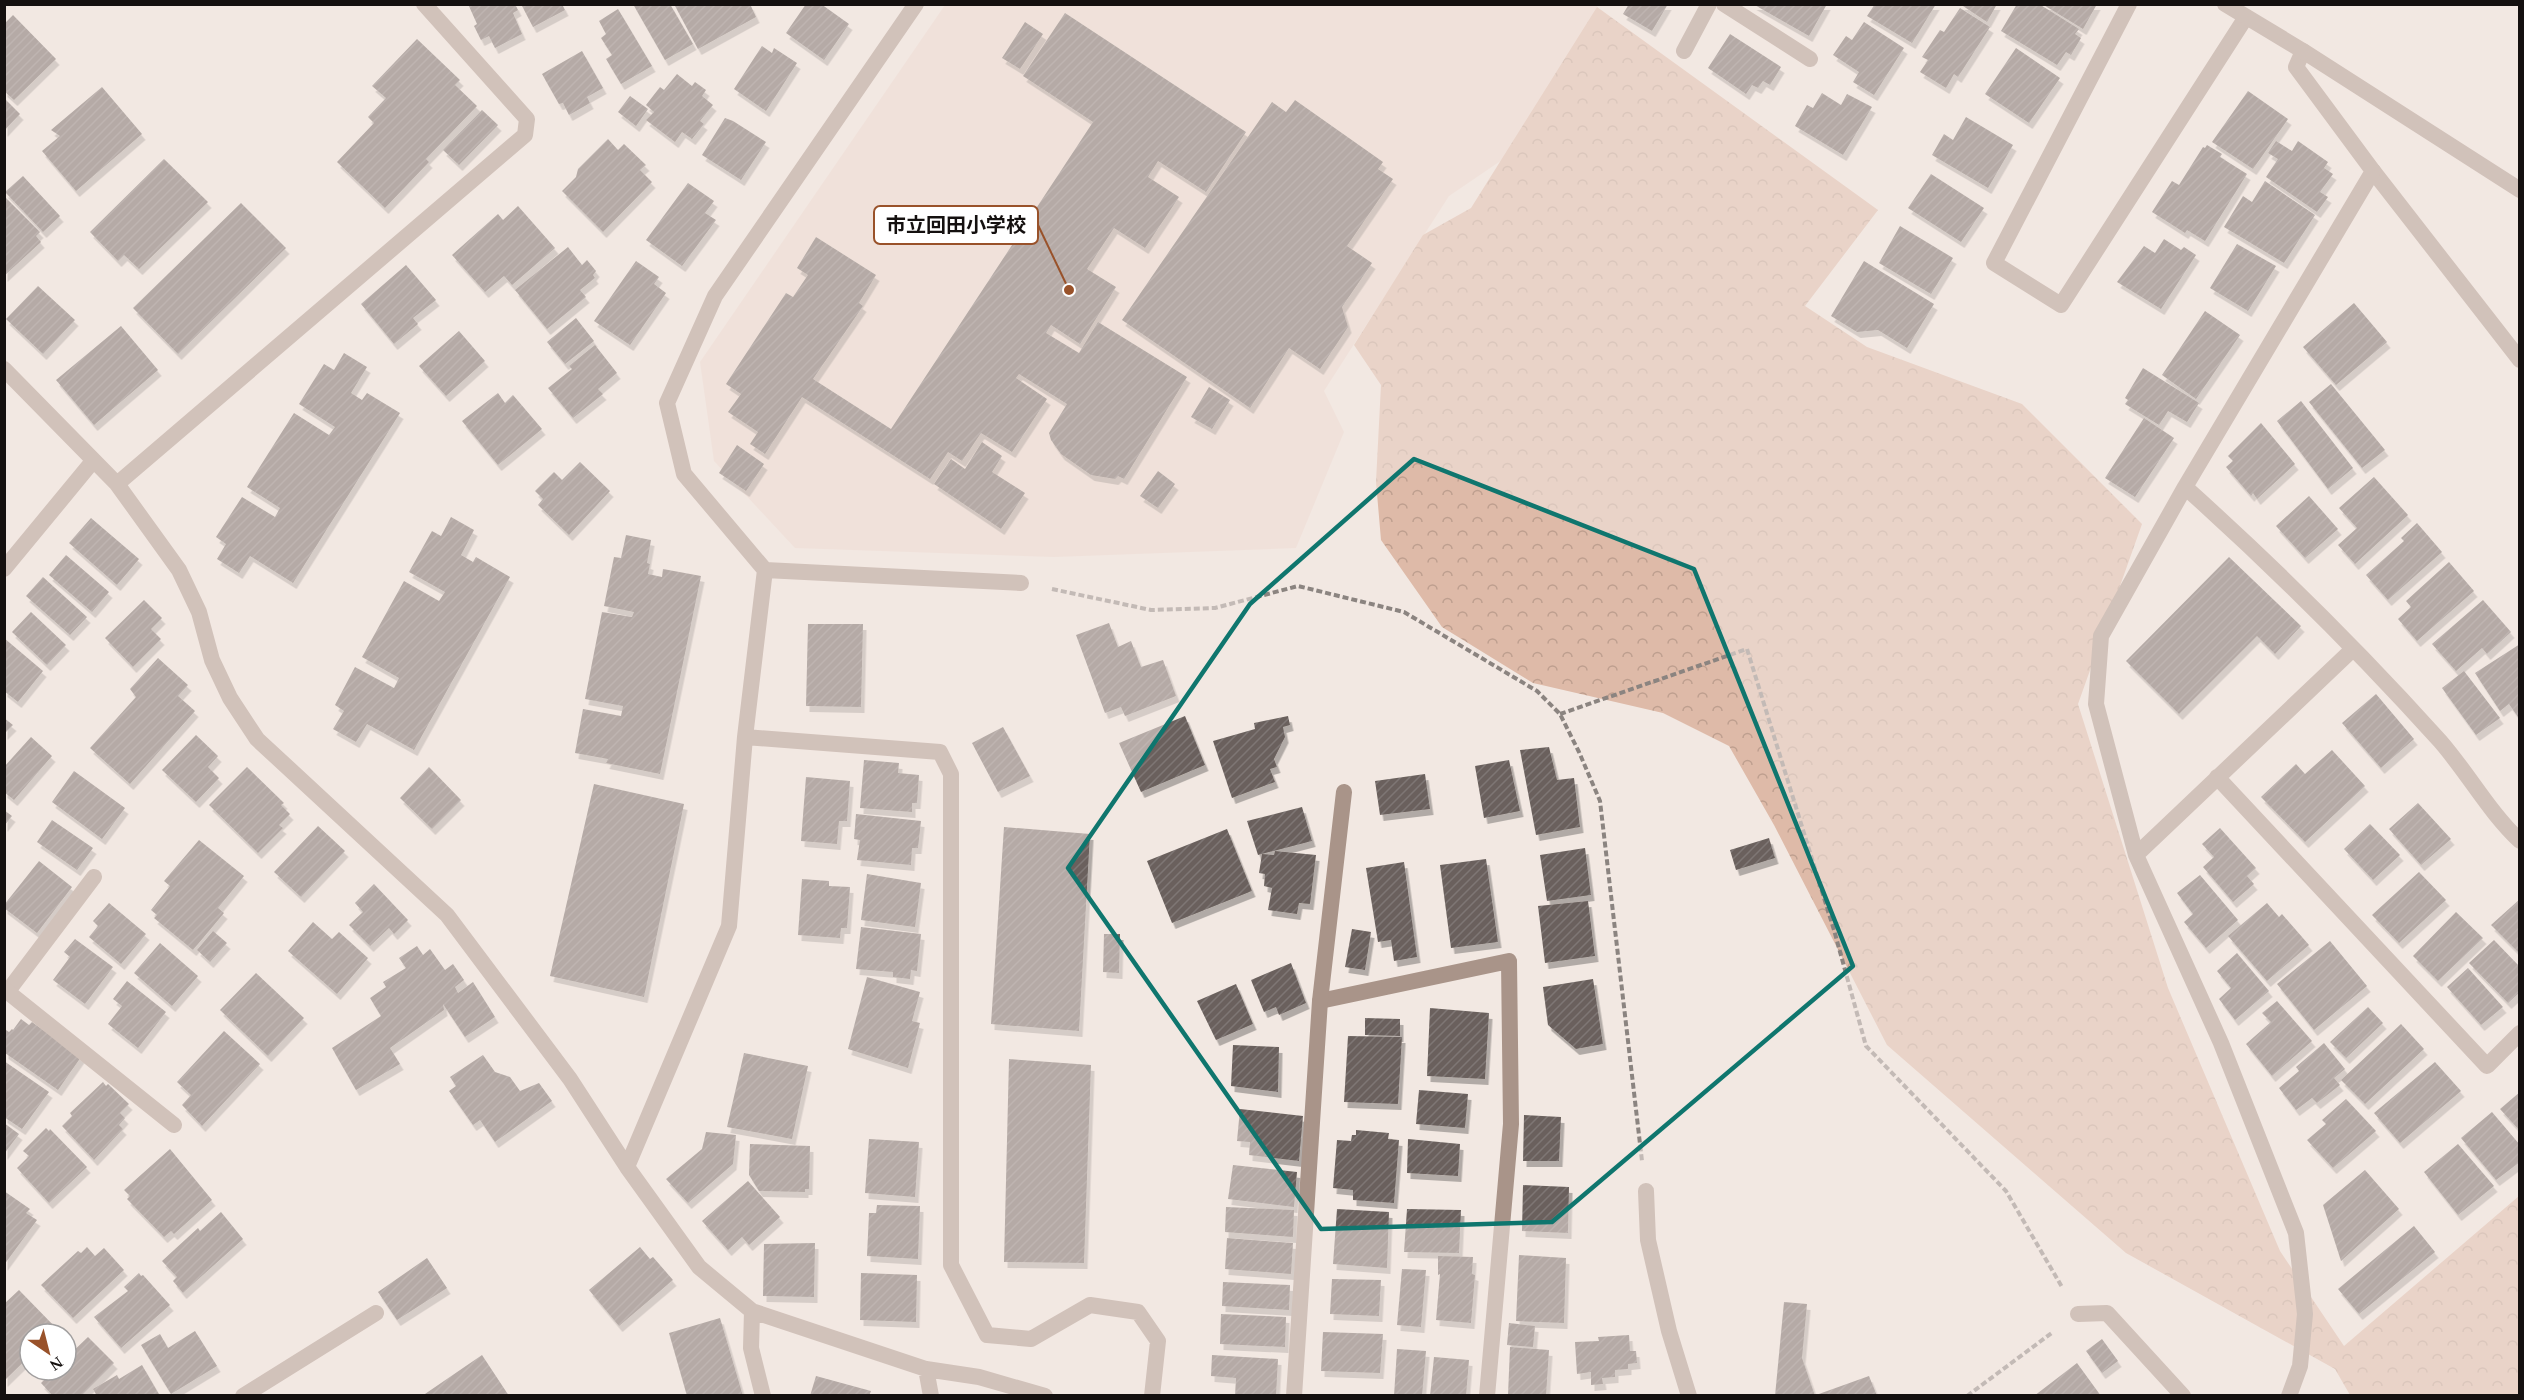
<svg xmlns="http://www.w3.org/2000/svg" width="2524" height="1400" font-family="'Times New Roman','Noto Sans JP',serif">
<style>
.built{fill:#eddad1}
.forest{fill:url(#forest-crowns)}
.building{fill:url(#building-hatch);filter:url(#shadow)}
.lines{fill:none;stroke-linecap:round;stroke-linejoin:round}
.path{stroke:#8b8480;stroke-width:4;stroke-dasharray:6 3;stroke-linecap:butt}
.service{stroke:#a99489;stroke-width:16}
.minor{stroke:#a99489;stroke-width:16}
.tertiary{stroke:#a99489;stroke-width:16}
.marked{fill:none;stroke:#0f766e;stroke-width:4.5;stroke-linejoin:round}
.leader{fill:none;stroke:#99522a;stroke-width:2}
.callout-dot{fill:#99522a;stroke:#fff;stroke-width:2}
.callout{fill:#fff;stroke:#99522a;stroke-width:2}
.callout-label{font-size:20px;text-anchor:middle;font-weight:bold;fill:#14100f}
</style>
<defs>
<pattern id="forest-crowns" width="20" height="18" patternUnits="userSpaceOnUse" patternTransform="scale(1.5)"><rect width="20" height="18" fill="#debaa8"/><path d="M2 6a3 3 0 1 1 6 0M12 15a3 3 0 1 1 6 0" fill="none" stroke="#be9f8f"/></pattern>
<pattern id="building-hatch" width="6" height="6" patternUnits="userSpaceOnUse" patternTransform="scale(1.5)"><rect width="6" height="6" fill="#6a615d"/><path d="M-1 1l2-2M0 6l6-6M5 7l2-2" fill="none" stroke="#7e7674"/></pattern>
<filter id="shadow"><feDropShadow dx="3.5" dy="6" stdDeviation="0" flood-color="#0004"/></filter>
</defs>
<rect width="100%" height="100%" fill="#f2e8e2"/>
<!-- built -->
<path class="built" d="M945 5H1598L1524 145 1449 196 1324 391 1344 432 1296 548 1054 557 795 548 714 461 700 362Z"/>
<!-- forest -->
<path class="forest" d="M1597 7 1878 210 1805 306 1867 347 2022 404 2142 524 2078 704 2168 988 2280 1251 2344 1346 2519 1196V1395H2350L2335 1369 2126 1253 1887 1045 1774 825 1729 746 1663 713 1533 683 1442 627 1381 540 1376 482 1381 385 1354 345 1423 235 1471 208Z"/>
<!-- building -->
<path class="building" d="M468 4H515L518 10 513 13 522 34 495 48 489 36 481 40 474 26 477 24Z
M521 4H562L565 10 533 27Z
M633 4H670L693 44 665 60Z
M674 4H750L756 17 698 49Z
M806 4H821L849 24 824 60 786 33Z
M1629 4H1668L1652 31 1623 14Z
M1753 4H1827L1809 36Z
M1875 4H1936L1912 43 1867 16Z
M1960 4H1997L1987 22Z
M2017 4H2039L2079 29 2075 34 2081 38 2071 55 2066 52 2057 65 2001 31Z
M2042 4H2097L2083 29Z
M1960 8 1990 27 1958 77 1954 74 1946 88 1920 72 1928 60 1922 57 1940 30 1944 32Z
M618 9 652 66 621 84 606 59 612 55 601 38 606 34 599 21Z
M1065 13 1246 132 1206 192 1158 161 1148 177 1179 197 1145 248 1114 228 1087 269 1116 287 1080 344 1051 325 1046 333 1079 353 1098 322 1187 377 1124 479 1118 476 1115 479 1091 475 1061 454 1051 440 1049 433 1067 404 1019 374 1016 378 1047 399 1012 452 981 433 962 461 948 452 930 479 802 397 765 454 750 444 758 432 728 412 741 394 726 384 786 293 793 297 808 275 797 268 816 237 876 275 859 303 863 306 813 379 891 429 1093 122 1023 76Z
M13 15 56 59 14 100 4 91V24Z
M1025 22 1043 34 1020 69 1002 58Z
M1864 22 1904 48 1874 95 1853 82 1859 72 1833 55 1846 36 1852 40Z
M1730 34 1781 67 1770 85 1763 81 1758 88 1752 85 1746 94 1708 68Z
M417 39 460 80 455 85 477 106 426 159 429 162 385 208 337 162 374 123 368 117 386 98 372 86Z
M762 46 772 53 774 48 797 63 766 111 734 89Z
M2016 48 2060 78 2029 123 1985 94Z
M582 51 603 88 587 97 590 103 569 115 563 103 559 104 542 74Z
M677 74 692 86 695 82 706 90 702 96 713 105 700 121 704 124 692 139 682 132 675 142 646 120 654 112 646 105 660 87 664 90Z
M102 87 142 134 76 191 42 151 60 136 51 130Z
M2248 91 2288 119 2253 169 2212 142Z
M1822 93 1841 105 1847 94 1872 107 1843 155 1795 126 1807 105 1813 108Z
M630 96 648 109 636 126 618 112Z
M4 98 20 114 4 131Z
M1295 100 1383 162 1378 169 1393 179 1347 246 1372 263 1342 307 1348 327 1320 369 1289 348 1250 408 1122 320 1272 102 1286 112Z
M482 110 498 125 459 165 443 150Z
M1966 117 2013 145 1988 188 1932 155 1944 134 1953 140Z
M725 118 733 121 766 142 741 180 702 155Z
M608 139 618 150 624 144 646 165 640 170 652 182 603 232 562 191 576 177 578 169Z
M2276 141 2292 151 2298 141 2328 162 2324 168 2333 174 2320 192 2328 197 2317 212 2266 177 2278 159 2268 153Z
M2207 145 2222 154 2220 157 2247 174 2205 241 2187 230 2185 233 2152 212 2172 181 2179 185 2203 147 2205 148Z
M164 159 208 202 139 269 124 255 118 261 90 232Z
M1931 174 1984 208 1961 242 1908 208Z
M23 176 60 216 43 232 5 192Z
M2265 181 2315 215 2284 263 2224 227 2243 196 2252 202Z
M688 183 714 201 705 213 716 220 682 266 646 240Z
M4 196 40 232 36 236 41 242 4 276Z
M241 203 286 248 178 354 133 308Z
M518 206 555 248 512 285 504 276 485 292 452 255 498 214 503 220Z
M1900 226 1953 258 1931 294 1879 263Z
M2164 239 2181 250 2184 247 2196 255 2161 309 2117 282 2144 246 2155 253Z
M2237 244 2276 266 2248 311 2210 288Z
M568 247 582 265 587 260 596 271 593 275 595 278 580 290 586 297 547 329 515 290Z
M636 261 659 277 654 284 666 293 630 345 594 321Z
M1864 261 1934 304 1907 348 1878 330 1857 332 1831 316Z
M406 265 436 300 413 318 418 324 394 344 361 304Z
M38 286 75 320 43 354 6 319Z
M2354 303 2387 342 2336 385 2303 347Z
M2205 311 2240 335 2196 399 2162 375Z
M576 318 594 341 565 364 547 342Z
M121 326 158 370 94 425 56 380Z
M459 331 485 361 446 396 419 366Z
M595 345 617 373 598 389 603 394 573 418 548 388 572 369 569 366Z
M344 353 367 367 351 393 362 400 367 393 400 413 293 583 250 556 239 573 217 559 226 544 216 537 242 497 275 517 280 508 247 487 294 413 329 435 335 427 299 404 324 364 334 370Z
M2143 368 2199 403 2187 422 2168 411 2159 425 2125 404 2128 400 2125 398Z
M2331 384 2385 450 2362 468 2309 402Z
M1209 387 1230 400 1212 429 1191 417Z
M498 393 505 403 513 395 542 429 498 465 462 421Z
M2301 401 2353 468 2328 489 2277 421Z
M2144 418 2174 438 2135 497 2105 478Z
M2261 423 2295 464 2257 499 2253 493 2251 496 2226 467 2233 461 2228 456Z
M982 442 1002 456 992 472 1025 493 1001 529 934 484 951 459 965 469Z
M737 445 764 464 746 491 719 473Z
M580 462 610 491 569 535 538 505 543 499 535 491 554 472 562 480Z
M1158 471 1175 484 1158 508 1140 496Z
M2374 477 2408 515 2355 564 2338 545 2357 528 2339 508Z
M2309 496 2338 529 2305 558 2276 526Z
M451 517 474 530 461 555 473 562 476 557 510 577 414 750 367 724 356 742 333 729 344 711 335 705 355 667 394 688 399 678 362 657 404 581 439 601 445 592 409 572 432 531 441 536Z
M91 518 139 559 117 585 69 543Z
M2417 523 2442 552 2388 600 2366 575 2404 541 2401 538Z
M626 535 651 540 647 563 650 564 648 574 662 577 663 569 701 576 660 774 606 763 608 759 575 753 583 709 621 716 623 706 585 699 602 612 632 617 634 612 604 606 614 557 621 558Z
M66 555 109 592 92 612 49 575Z
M2229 557 2301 626 2275 654 2257 636 2179 714 2126 661Z
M2449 562 2474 591 2417 641 2398 619 2411 607 2406 601Z
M43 577 87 617 70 635 26 596Z
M144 600 162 618 151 629 161 639 133 667 105 638Z
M2483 600 2511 632 2487 654 2482 648 2456 671 2432 644Z
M31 612 66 645 47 665 12 632Z
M1109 623 1118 647 1131 641 1141 667 1163 660 1176 696 1125 716 1121 707 1105 713 1076 635Z
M808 624H863L861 707 806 706Z
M4 638 43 671 18 702 4 691Z
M2520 644V716L2518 717 2509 704 2500 711 2475 673Z
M158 658 188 685 178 696 195 711 130 784 90 748 136 697 130 689Z
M2464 671 2500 718 2476 735 2442 688Z
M2376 694 2414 739 2381 768 2342 723Z
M1185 716 1205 765 1141 792 1119 743Z
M1288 716 1290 725 1283 727 1285 737 1274 759 1277 767 1270 769 1275 782 1232 798 1213 741 1255 729 1254 723Z
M4 718 13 725 4 734Z
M1003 727 1030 776 998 792 972 743Z
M196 735 218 756 208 767 219 778 196 802 162 770Z
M31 737 52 756 14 800 4 792V767Z
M1549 747 1557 780 1574 778 1580 827 1536 835 1520 750Z
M2332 750 2365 786 2305 842 2261 797 2296 764 2305 774Z
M864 760 899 763 898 773 919 775 917 803H912V812L860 808Z
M1509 760 1520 811 1484 818 1475 766Z
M247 767 284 803 281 805 290 814 279 825 283 828 258 853 209 805Z
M429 767 461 800 432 829 400 798Z
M74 771 125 808 102 839 52 802Z
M1425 774 1430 809 1380 815 1375 781Z
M806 777 850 781 847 821H839L837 844 801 841Z
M594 784 684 804 644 997 550 976Z
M2418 803 2451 839 2421 865 2389 829Z
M1302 807 1312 841 1258 855 1247 821Z
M4 810 12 816 4 826Z
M856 814 921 821 918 848H912L911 865 857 860 860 840 854 839Z
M52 820 93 848 77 870 37 842Z
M2370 824 2400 855 2373 880 2344 849Z
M318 826 345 851 301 897 274 872Z
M1004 827 1090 834 1079 1031 991 1024Z
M2220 828 2256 868 2247 876 2254 884 2233 902 2203 867 2214 857 2202 844Z
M1227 829 1252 891 1172 923 1147 861Z
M1769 838 1775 858 1736 870 1730 850Z
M199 840 244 876 218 908 224 913 193 950 154 918 157 915 151 910 170 886 164 881Z
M1585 848 1591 895 1547 901 1540 855Z
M1275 851 1316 855 1310 904 1299 903 1297 914 1268 910 1272 888 1264 886 1265 874 1259 873 1262 854 1274 855Z
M1486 859 1498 942 1451 948 1440 865Z
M39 861 72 887 37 933 4 908V905Z
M1404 862 1417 957 1394 961 1391 940 1378 942 1366 868Z
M2419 872 2446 900 2399 943 2372 915Z
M867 874 921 883 915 927 861 920Z
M2200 875 2238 920 2206 948 2184 922 2193 914 2177 893Z
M802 879 829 881V886L850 887 847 928H841L840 938 798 935Z
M374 884 408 920 394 934 389 928 370 946 349 925 363 912 355 903Z
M2520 899V954L2491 925Z
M1588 901 1595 956 1545 963 1538 906Z
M109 903 146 934 121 964 89 937 98 926 93 921Z
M2267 903 2279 917 2282 914 2309 945 2267 981 2228 936Z
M2456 912 2483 938 2438 981 2413 956Z
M313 922 332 939 339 932 368 958 337 994 288 951Z
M861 927 921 934 917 971 911 970 910 979 893 977V972L856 969Z
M1352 929 1371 932 1365 970 1345 967Z
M213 931 227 943 210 962 197 950Z
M1104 934H1120L1119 973 1103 972Z
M75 939 113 967 85 1004 53 980 70 957 64 952Z
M2494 940 2520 967V992L2508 1003 2469 963Z
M2330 941 2367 986 2314 1030 2277 984Z
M160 943 198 976 172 1006 134 973Z
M417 946 423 955 430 949 445 970 453 964 464 980 455 987 458 993 473 982 495 1017 465 1037 443 1004 444 1010 390 1048 400 1064 356 1090 332 1048 381 1016 370 998 386 987 383 982 406 968 399 958Z
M2237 953 2269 991 2235 1020 2219 999 2231 988 2217 971Z
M1291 963 1306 1003 1279 1015 1276 1007 1264 1012 1251 980Z
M2468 968 2503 1007 2481 1025 2447 987Z
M256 973 304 1018 268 1056 220 1010Z
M867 977 920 992 912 1021 920 1023 908 1068 848 1049Z
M1593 979 1603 1044 1576 1049 1548 1025 1543 987Z
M127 981 166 1012 138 1048 108 1024 122 1006 113 999Z
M1236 984 1253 1024 1216 1040 1197 1001Z
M2277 1001 2312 1041 2272 1076 2246 1044 2271 1022 2262 1013Z
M2368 1007 2383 1023 2346 1058 2330 1042Z
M1430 1008 1489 1013 1485 1079 1427 1076Z
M1365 1018 1400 1019V1036L1365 1035Z
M21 1019 29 1025 32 1022 81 1057 58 1090 5 1053V1033L6 1030 9 1032 12 1029 13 1030Z
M2401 1024 2424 1049 2365 1104 2341 1080Z
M224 1031 260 1064 202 1126 182 1105 191 1095 177 1082Z
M1348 1036 1402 1037 1398 1104 1344 1102Z
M2324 1043 2345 1069 2334 1078 2340 1085 2317 1103 2312 1098 2296 1110 2279 1088 2299 1071 2296 1067Z
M1233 1045 1279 1047 1278 1092 1231 1086Z
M744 1053 808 1066 792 1139 727 1127Z
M483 1055 495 1072 510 1077 520 1091 539 1083 552 1101 495 1142 480 1120 473 1125 449 1091 456 1086 450 1077Z
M1009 1059 1091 1065 1084 1263 1004 1262Z
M4 1061 49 1092 22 1129 4 1117Z
M2435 1062 2461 1091 2400 1143 2374 1113Z
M103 1082 106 1086 108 1084 129 1104 120 1113 125 1118 119 1125 123 1129 94 1160 62 1126 72 1116 70 1113Z
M1419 1090 1468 1094 1465 1128 1416 1124Z
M2520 1092V1131L2500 1109Z
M2346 1099 2376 1131 2333 1168 2307 1140 2326 1124 2322 1120Z
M1240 1109 1303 1116 1299 1161 1249 1155 1250 1142 1237 1141Z
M2492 1112 2520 1145V1162L2496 1180 2461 1138Z
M1524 1115 1561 1117 1559 1161H1523Z
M4 1123 19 1134 4 1154Z
M46 1128 49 1131 50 1129 87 1167 49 1203 17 1168 29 1156 23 1151Z
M1356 1130 1389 1133 1388 1139 1399 1140 1394 1203 1353 1200V1190L1333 1188 1337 1140 1351 1141 1352 1135H1356Z
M706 1132 736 1135 733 1164 688 1203 666 1179 702 1149Z
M869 1139 919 1142 915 1197 865 1193Z
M1408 1139 1460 1144 1458 1176 1407 1173Z
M750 1144 810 1146 809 1189H805V1192L759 1191 749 1175Z
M2458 1144 2494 1186 2458 1215 2424 1172Z
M170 1149 212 1200 174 1234 171 1231 164 1237 127 1199 130 1196 124 1190Z
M1233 1165 1297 1172 1294 1207 1228 1199Z
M2365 1170 2399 1209 2341 1261 2323 1205Z
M748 1181 780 1217 749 1245 742 1237 728 1250 702 1221Z
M1523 1185 1569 1187 1568 1233 1522 1231Z
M4 1191 30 1209 26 1213 37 1220 4 1265Z
M877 1205 920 1206 918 1259 867 1256 869 1213H876Z
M1226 1207 1294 1210 1293 1237 1225 1232Z
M1337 1209 1389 1212 1387 1268 1333 1264Z
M1407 1209 1461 1210 1459 1253 1404 1252Z
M221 1212 243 1239 183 1293 173 1281 177 1277 162 1261 198 1228 200 1231Z
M2414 1226 2435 1252 2359 1314 2338 1289Z
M1227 1238 1293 1243 1291 1274 1225 1269Z
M815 1243 814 1297 763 1296 764 1244Z
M87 1247 95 1256 104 1248 124 1270 73 1318 41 1285 78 1251 81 1253Z
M640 1247 650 1259 653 1257 673 1280 619 1326 589 1290Z
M1519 1255 1566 1258 1564 1323 1516 1321Z
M1438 1256 1473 1257 1472 1274 1475 1275 1471 1323 1436 1320 1440 1274 1438 1275Z
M427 1258 447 1288 397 1320 378 1292Z
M1402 1269 1426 1270 1421 1327 1397 1325Z
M139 1273 141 1276 143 1275 170 1305 121 1348 94 1317 128 1291 124 1287Z
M861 1273 917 1275 916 1322 860 1320Z
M1332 1279 1381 1280 1379 1316 1330 1314Z
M1223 1282 1290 1285 1289 1310 1222 1306Z
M19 1290 58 1330 53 1334H30V1356L4 1381V1304Z
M1784 1302 1807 1304 1802 1358 1815 1396H1775Z
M1221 1314 1286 1317 1285 1347 1220 1344Z
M720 1318 743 1396H687L669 1333Z
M1509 1323 1535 1326 1533 1347 1507 1345Z
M195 1331 217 1366 171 1394 141 1345 160 1334 168 1348Z
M1323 1332 1383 1334 1380 1373 1321 1371Z
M1629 1335 1630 1351H1636L1637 1363 1628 1364V1369L1615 1370V1377L1602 1378 1603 1384 1591 1385V1372L1577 1374 1575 1342 1599 1341 1598 1337Z
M88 1337 114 1363 81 1396H53L41 1383 54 1370H66V1358Z
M2102 1339 2118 1361 2102 1373 2086 1351Z
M1510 1347 1549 1350 1546 1396 1508 1395Z
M1397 1349 1426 1351 1422 1396H1394Z
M482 1355 509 1396H422Z
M1212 1355 1278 1359 1276 1396H1235L1236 1378 1211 1376Z
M1434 1357 1469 1360 1466 1396H1430Z
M2077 1363 2101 1396H2034Z
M142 1365 160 1396H97L93 1389 117 1375 119 1379Z
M816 1376 871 1391 869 1396H810Z
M1869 1376 1877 1396H1816V1395Z"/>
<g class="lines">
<!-- path -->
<path class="path" d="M1052 589 1151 610 1215 608 1298 586 1404 612 1537 691 1560 714 1579 752 1600 801 1642 1161
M1560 714 1747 649 1834 930 1866 1046 2006 1191 2062 1287
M1967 1396 2053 1332"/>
<!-- service -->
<path class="service" d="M1724 4 1810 59
M2373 171 2520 360
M8 991 94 877
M1320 1001 1509 961 1511 1124 1487 1396
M2078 1314 2107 1313 2183 1396
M243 1396 376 1313"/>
<!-- minor -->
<path class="minor" d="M2129 4 1994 263 2061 305 2246 17
M1684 51 1709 4
M2303 51 2296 67 2373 171 2185 487C2274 567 2360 652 2440 741 2468 773 2489 812 2520 841
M4 369 117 484 179 570 199 612 212 660 230 698 257 739 447 915 570 1079 627 1167 699 1267 752 1311 926 1369 979 1377 1045 1396
M117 484 525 135 527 119 424 4
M2185 487 2101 636 2096 704 2136 855 2221 1043 2296 1233 2305 1314 2300 1366 2289 1396
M4 569 93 461
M765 570 1021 583
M745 737 940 752 951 774V1265L987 1335 1031 1339 1090 1305 1138 1312 1158 1341 1152 1396
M2217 777 2487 1066 2520 1033
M2136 855 2353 649
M4 989 174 1125
M627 1167 729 926 745 737 765 570 684 474 667 403 715 296 916 4
M1646 1191 1648 1240 1669 1331 1689 1396
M752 1311 751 1348 763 1396
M926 1369 931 1396
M1294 1396 1320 1001 1344 792"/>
<!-- tertiary -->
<path class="tertiary" d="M2225 4 2303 51 2520 190"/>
</g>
<!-- marked area -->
<path d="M0 0H2524V1400H0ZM1414 459 1694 569 1853 966 1552 1222 1321 1229 1068 868 1250 604Z" fill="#f2e8e2" fill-opacity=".55" fill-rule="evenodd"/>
<path class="marked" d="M1414 459 1694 569 1853 966 1552 1222 1321 1229 1068 868 1250 604Z"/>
<!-- callouts -->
<path class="leader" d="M1069 290L1038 225"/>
<circle class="callout-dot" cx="1069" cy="290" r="6"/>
<rect class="callout" x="874" y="206" width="164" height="38" rx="6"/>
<g class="callout-label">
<text x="956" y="232">市立回田小学校</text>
</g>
<!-- border -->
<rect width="2524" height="1400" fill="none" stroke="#14100f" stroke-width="12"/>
<!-- north arrow -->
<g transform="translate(48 1352) rotate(145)"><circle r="28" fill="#ffffff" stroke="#a19f9f" stroke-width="1.5"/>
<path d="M0-4.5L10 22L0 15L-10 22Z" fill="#99522a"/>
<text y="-9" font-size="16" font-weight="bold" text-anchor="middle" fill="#14100f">N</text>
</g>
</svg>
